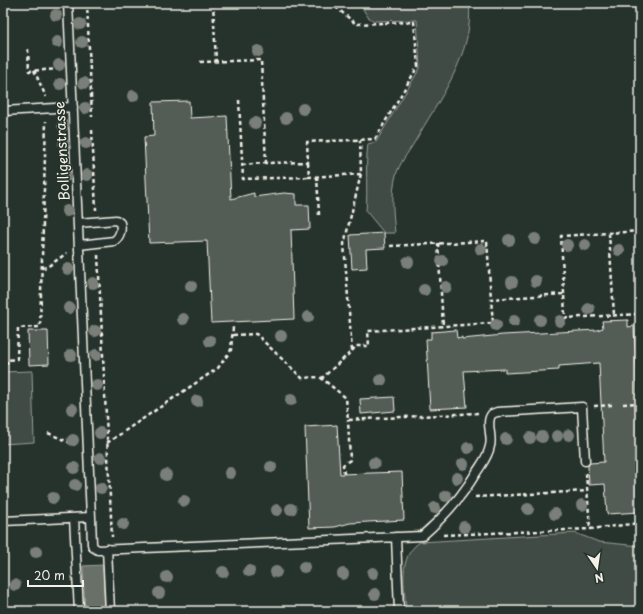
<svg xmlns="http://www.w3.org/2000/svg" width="643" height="614" font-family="'Playpen Sans',sans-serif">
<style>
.green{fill:#414b45;stroke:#9a9e96}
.water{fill:#676f68;stroke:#9fa39b}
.building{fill:#525c55;stroke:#f4f1e8}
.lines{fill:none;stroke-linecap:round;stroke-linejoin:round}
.lane-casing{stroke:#f4f1e8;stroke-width:11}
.path{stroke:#f4f1e8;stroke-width:2.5;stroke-dasharray:4 3;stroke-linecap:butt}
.lane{stroke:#26332d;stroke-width:8}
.tree{fill:#7a8079}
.labels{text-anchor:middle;stroke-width:3;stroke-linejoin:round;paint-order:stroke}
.street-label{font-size:14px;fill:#f4f1e8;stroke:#26332d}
</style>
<rect width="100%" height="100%" fill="#26332d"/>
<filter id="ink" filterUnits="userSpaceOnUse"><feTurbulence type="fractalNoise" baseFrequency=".025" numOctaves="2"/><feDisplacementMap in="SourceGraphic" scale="8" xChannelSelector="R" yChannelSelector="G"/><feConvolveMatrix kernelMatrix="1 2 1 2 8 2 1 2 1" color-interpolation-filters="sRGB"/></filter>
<g filter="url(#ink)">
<!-- green -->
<path class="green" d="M359 3H469C475 53 438 101 414 143 408 153 399 164 396 175 391 194 393 213 395 233H384L366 211C368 189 365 166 368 144L376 142 420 68 417 20 374 21 368 17Z
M32 371 34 442 3 444V372Z
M575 533 599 542 640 546V611H406C405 587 397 557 420 542Z"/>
<!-- water -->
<path class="water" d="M103 565 105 611H85L83 566Z"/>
<!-- building -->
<path class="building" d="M189 101 190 118 227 116 231 199 254 193V197L284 193 296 194V205H309L310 229 291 230 294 319 211 323 207 241 149 243 144 137 154 136 153 102Z
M384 233 385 248 366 249 367 268 352 269 350 235Z
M628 320V327L634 326 640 434V512L607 514 605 484 589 485 588 466 590 463 604 462 599 363 559 366V370L505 373V369L464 371 467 407 430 409 426 339H431V332L456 330 457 338 462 337V339L503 335 597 330 603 328 602 321Z
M28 331H48L49 364 29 365Z
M394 397 395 411 361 414 360 399Z
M337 425 340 474 402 472 404 520 350 523 335 527 309 528 305 427Z"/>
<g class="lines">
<defs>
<path id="lane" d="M68 3 91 517
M3 111 73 107
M78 223 116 220 120 223C122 229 120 237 114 241L79 245
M74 518 79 611
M3 521 91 517 92 544 93 547 98 550 422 536C444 517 461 498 476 473 481 465 488 457 490 446 493 436 485 422 492 414L497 412 582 407 585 461
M396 537 399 611
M107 549 110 611"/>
</defs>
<!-- lane casing -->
<use href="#lane" class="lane-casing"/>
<!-- path -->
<path class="path" d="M87 3 92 117
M213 3 216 62
M28 49 29 71 59 69
M200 62 261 60 266 163 308 162 307 142 375 139 418 66 414 22 356 24 332 4 316 5 314 3
M34 70 46 97
M239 100 243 179 309 177
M92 130 96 210
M308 162 309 177 361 174 360 140
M242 165 266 163
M317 176 319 215
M609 233 614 315
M438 243 443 326
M390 246 487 241 491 299
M98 255 112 537
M42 268 47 267 67 253
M564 294 561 236 640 231
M233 335 256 334 302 378 320 377 346 398 348 420 478 413
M352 351 356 346H369L368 331 493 323 491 299 564 294 565 318 640 314
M3 368H7V360L17 359 18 328 40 327 46 121
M321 379 352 351 344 244 361 174
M623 404 640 403
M594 406 614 405
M48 433 75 445
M107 443 218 368 231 350 233 327
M586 473 590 529
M344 474 343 465 350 460 348 420
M475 497 587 491
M443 535 590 529 640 523"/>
<!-- lane -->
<use href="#lane" class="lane"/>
</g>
<!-- trees -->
<g class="tree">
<circle cx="56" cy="15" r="6"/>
<circle cx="80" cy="24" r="6"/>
<circle cx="57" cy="42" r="6"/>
<circle cx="82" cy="42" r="6"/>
<circle cx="258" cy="51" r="6"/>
<circle cx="59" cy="65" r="6"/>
<circle cx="84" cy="83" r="6"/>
<circle cx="60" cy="84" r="6"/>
<circle cx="133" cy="96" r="6"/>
<circle cx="85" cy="108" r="6"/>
<circle cx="303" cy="109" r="6"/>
<circle cx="286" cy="118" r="6"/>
<circle cx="255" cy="123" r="6"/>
<circle cx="63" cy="125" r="6"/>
<circle cx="86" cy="143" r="6"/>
<circle cx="64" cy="144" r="6"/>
<circle cx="87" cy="175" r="6"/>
<circle cx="66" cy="176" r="6"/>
<circle cx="67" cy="211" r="6"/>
<circle cx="535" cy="239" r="6"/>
<circle cx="509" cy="240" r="6"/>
<circle cx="567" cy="245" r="6"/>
<circle cx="585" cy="245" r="6"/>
<circle cx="481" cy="249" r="6"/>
<circle cx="619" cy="250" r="6"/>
<circle cx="442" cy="261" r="6"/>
<circle cx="408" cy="262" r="6"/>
<circle cx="68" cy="269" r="6"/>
<circle cx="536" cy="281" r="6"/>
<circle cx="512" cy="282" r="6"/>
<circle cx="93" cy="283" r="6"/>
<circle cx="191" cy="286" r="6"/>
<circle cx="446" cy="287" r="6"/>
<circle cx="424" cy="290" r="6"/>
<circle cx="69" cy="308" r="6"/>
<circle cx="589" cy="309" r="6"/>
<circle cx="308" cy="317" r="6"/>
<circle cx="183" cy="319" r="6"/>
<circle cx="540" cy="320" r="6"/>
<circle cx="514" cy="321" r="6"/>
<circle cx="560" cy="321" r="6"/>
<circle cx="496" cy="325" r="6"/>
<circle cx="95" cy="331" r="6"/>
<circle cx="281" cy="336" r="6"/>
<circle cx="210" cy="341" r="6"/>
<circle cx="71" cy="355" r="6"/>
<circle cx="96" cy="355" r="6"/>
<circle cx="381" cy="380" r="6"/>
<circle cx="97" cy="385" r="6"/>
<circle cx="291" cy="400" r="6"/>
<circle cx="197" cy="401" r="6"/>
<circle cx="72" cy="409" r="6"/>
<circle cx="100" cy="433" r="6"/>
<circle cx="569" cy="435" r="6"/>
<circle cx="557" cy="436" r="6"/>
<circle cx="542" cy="437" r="6"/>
<circle cx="530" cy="438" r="6"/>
<circle cx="506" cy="439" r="6"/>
<circle cx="73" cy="440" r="6"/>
<circle cx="468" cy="448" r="6"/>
<circle cx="100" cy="458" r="6"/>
<circle cx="374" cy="463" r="6"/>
<circle cx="463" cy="464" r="6"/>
<circle cx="271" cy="467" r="6"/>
<circle cx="74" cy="468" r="6"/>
<circle cx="230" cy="473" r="6"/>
<circle cx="166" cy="475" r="6"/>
<circle cx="457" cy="478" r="6"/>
<circle cx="75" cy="485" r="6"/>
<circle cx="101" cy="488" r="6"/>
<circle cx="446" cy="496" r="6"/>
<circle cx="53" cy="498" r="6"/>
<circle cx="184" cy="501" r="6"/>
<circle cx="582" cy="505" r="6"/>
<circle cx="435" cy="508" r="6"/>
<circle cx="291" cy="509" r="6"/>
<circle cx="528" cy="509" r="6"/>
<circle cx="277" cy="510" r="6"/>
<circle cx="555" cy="514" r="6"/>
<circle cx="123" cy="524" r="6"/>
<circle cx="464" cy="527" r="6"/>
<circle cx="36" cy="552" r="6"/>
<circle cx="304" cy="567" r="6"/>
<circle cx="249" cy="571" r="6"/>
<circle cx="223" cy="572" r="6"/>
<circle cx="276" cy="572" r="6"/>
<circle cx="373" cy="573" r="6"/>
<circle cx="343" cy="574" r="6"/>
<circle cx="167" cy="577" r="6"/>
<circle cx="15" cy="585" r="6"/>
<circle cx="159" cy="593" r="6"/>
<circle cx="375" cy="594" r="6"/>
</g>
</g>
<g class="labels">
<!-- street labels -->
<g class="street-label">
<text transform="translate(62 151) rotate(-93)" y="5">Bolligenstrasse</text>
</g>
</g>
<!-- margin -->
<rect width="643" height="614" fill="none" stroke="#26332d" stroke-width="16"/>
<rect x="8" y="8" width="627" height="598" fill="none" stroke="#f4f1e8" stroke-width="1.5" filter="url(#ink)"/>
<!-- north arrow -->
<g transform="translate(597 568) rotate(167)" stroke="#26332d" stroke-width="3" paint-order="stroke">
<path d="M0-3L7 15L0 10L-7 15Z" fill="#f4f1e8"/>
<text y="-6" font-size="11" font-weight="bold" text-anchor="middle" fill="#f4f1e8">N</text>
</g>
<!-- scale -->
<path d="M28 580v6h55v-6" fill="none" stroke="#f4f1e8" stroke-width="2"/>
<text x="34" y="580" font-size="12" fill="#f4f1e8" stroke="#26332d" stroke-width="3" paint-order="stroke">20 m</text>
</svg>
